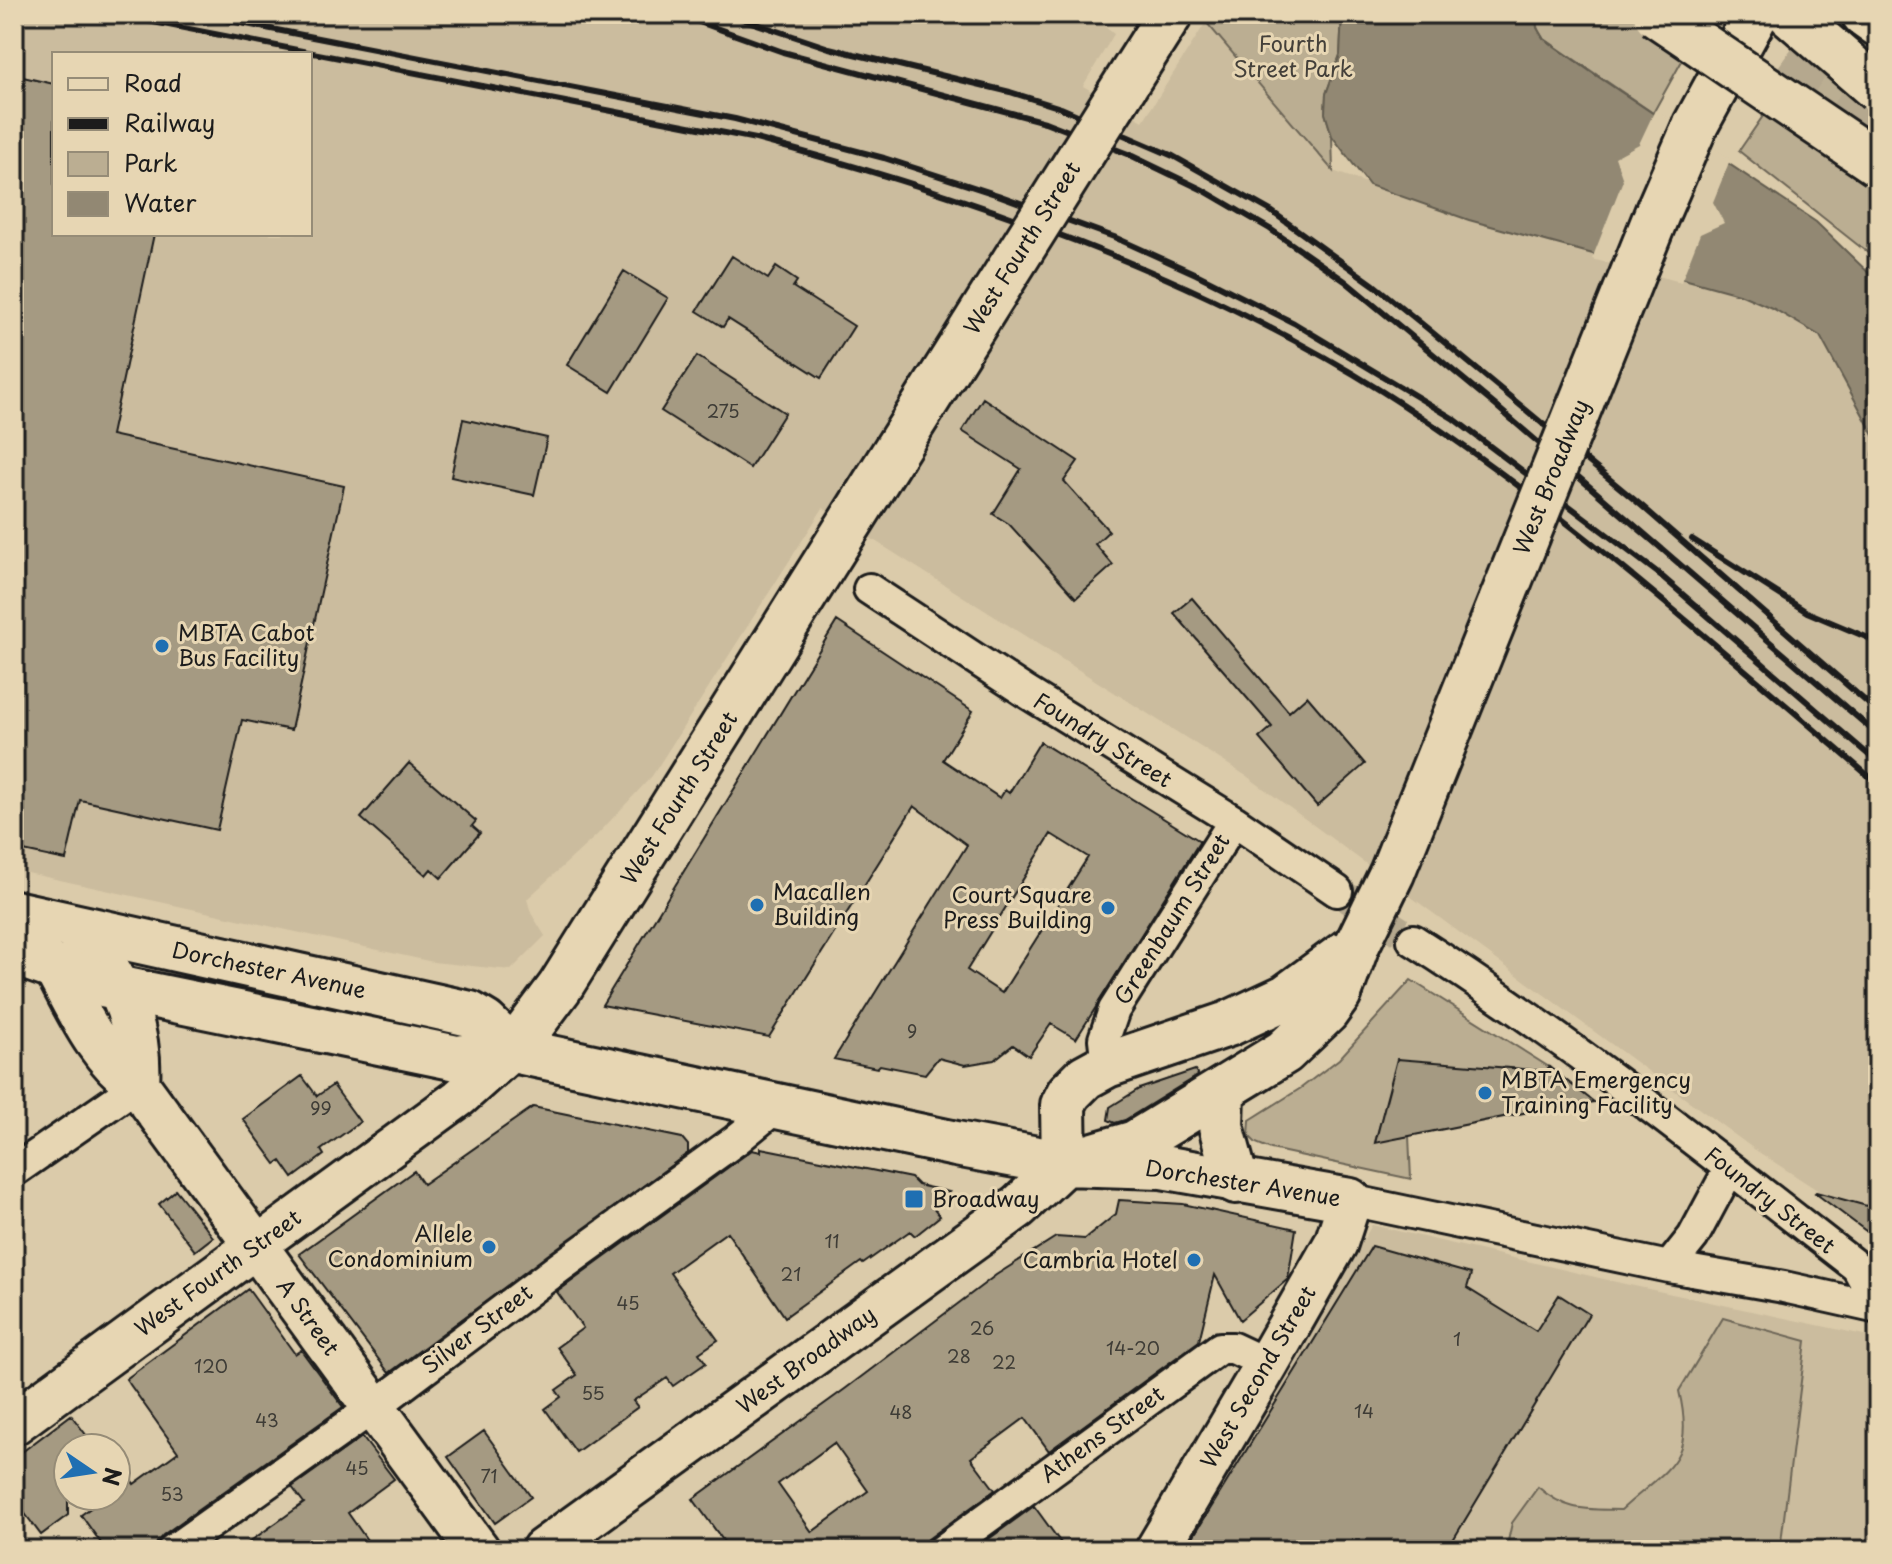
<svg xmlns="http://www.w3.org/2000/svg" width="1892" height="1564" font-family="'Playpen Sans',sans-serif">
<style>
.built{fill:#cbbc9e;fill-rule:evenodd}
.green{fill:#bbae92;stroke:#6c6557;stroke-width:2}
.water{fill:#928873;stroke:#635d50;stroke-width:2}
.pier{fill:#dbcbaa}
.building{fill:#a59a82;stroke:#1c1c1c;stroke-width:2;fill-rule:evenodd}
.lines{fill:none;stroke-linecap:round;stroke-linejoin:round}
.minor-tunnel{stroke:#b5a88e;stroke-width:30;stroke-dasharray:30 15;stroke-linecap:butt}
.motorway-tunnel{stroke:#b5a88e;stroke-width:44;stroke-dasharray:44 22;stroke-linecap:butt}
.minor-casing{stroke:#1c1c1c;stroke-width:36}
.tertiary-casing{stroke:#1c1c1c;stroke-width:44}
.secondary-casing{stroke:#1c1c1c;stroke-width:48}
.primary-casing{stroke:#1c1c1c;stroke-width:50}
.motorway-casing{stroke:#1c1c1c;stroke-width:50}
.minor{stroke:#e7d6b3;stroke-width:30}
.tertiary{stroke:#e7d6b3;stroke-width:38}
.secondary{stroke:#e7d6b3;stroke-width:42}
.primary{stroke:#e7d6b3;stroke-width:44}
.motorway{stroke:#e7d6b3;stroke-width:44}
.rail{stroke:#1c1c1c;stroke-width:6}
.primary-bridge-casing{stroke:#1c1c1c;stroke-width:50;stroke-linecap:butt}
.motorway-bridge-casing{stroke:#1c1c1c;stroke-width:50;stroke-linecap:butt}
.primary-bridge{stroke:#e7d6b3;stroke-width:44}
.motorway-bridge{stroke:#e7d6b3;stroke-width:44}
.poi-dot{fill:#1f6fb2;stroke:#e7d6b3;stroke-width:3}
.labels{text-anchor:middle;stroke-width:6;stroke-linejoin:round;paint-order:stroke}
.number-label{font-size:18px;fill:#3e3c36}
.park-label{font-size:22px;fill:#44403a;stroke:#e7d6b3}
.street-label{font-size:22px;fill:#1c1c1c;stroke:#e7d6b3}
.poi-label{font-size:22px;fill:#1c1c1c;stroke:#e7d6b3;text-anchor:start}
</style>
<rect width="100%" height="100%" fill="#dbcbaa"/>
<filter id="ink" filterUnits="userSpaceOnUse"><feTurbulence type="fractalNoise" baseFrequency=".0125" numOctaves="2"/><feDisplacementMap in="SourceGraphic" scale="16" xChannelSelector="R" yChannelSelector="G"/><feConvolveMatrix kernelMatrix="1 2 1 2 8 2 1 2 1" color-interpolation-filters="sRGB"/></filter>
<g filter="url(#ink)">
<!-- built -->
<path class="built" d="M14 14H1089L1114 34 1083 86 1143 121 1206 22 1333 171 1469 220 1742 295 1774 309 1820 336 1876 439 1873 455 1878 463V1207L1828 1197 1754 1149 1248 777 823 508 652 776 597 835 527 899 531 913 545 936 511 970 433 962 14 870ZM54 54H310V234H54Z
M1372 1225 1625 1284 1878 1338V1550H1181Z"/>
<!-- green -->
<path class="green" d="M1212 14H1342L1340 55 1326 94 1325 113 1332 136 1333 171 1206 22Z
M1539 14H1634L1688 50 1653 113 1543 38C1537 29 1534 23 1539 14Z
M1833 14H1878V261L1739 151Z
M1411 980 1549 1067 1546 1071 1398 1060 1375 1142 1409 1136 1411 1179 1271 1149 1256 1143 1249 1136 1250 1120 1301 1088 1339 1059Z
M1723 1318 1806 1341 1780 1550H1506L1512 1523 1538 1487C1567 1512 1585 1509 1621 1510 1668 1467 1696 1462 1679 1391Z"/>
<!-- water -->
<path class="water" d="M1342 14H1539L1536 19 1537 28 1543 38 1591 72 1816 222 1878 282V463L1873 455 1876 439 1820 336 1774 309 1742 295 1469 220 1369 185 1332 136 1325 113 1326 94 1340 55Z"/>
<!-- pier -->
<path class="pier" d="M1655 110 1730 160 1713 202 1724 223 1700 234 1681 282 1592 259 1623 180 1615 157 1639 144Z"/>
<!-- building -->
<path class="building" d="M14 75 54 84V234H154L111 435 344 486 291 730 242 720 217 830 80 800 66 860 14 849Z
M732 256 768 279 776 267 797 281 793 287 854 326 821 378 728 319 723 327 697 311Z
M624 271 668 298 611 392 567 365Z
M697 356 785 413 750 468 661 411Z
M983 398 1078 461 1064 481 1109 531 1095 544 1113 565 1076 598 1009 524 993 514 1021 469 962 431Z
M463 419 547 438 534 495 451 477Z
M1192 598 1289 712 1307 696 1365 764 1317 806 1259 738 1272 727 1174 613Z
M837 621 973 711 943 760 1000 798 1005 790 1009 793 1040 742 1200 841 1076 1039 1051 1024 1029 1056 1013 1045 994 1060 965 1065 938 1058 925 1074 880 1065 877 1068 834 1059 967 845 914 806 769 1037 602 1005ZM1051 834 1088 857 1002 993 967 970Z
M409 763 476 821 472 826 480 833 441 878 431 869 426 875 361 818Z
M1397 1059 1546 1071 1549 1067 1594 1102 1548 1108 1375 1143Z
M1195 1070 1198 1075 1125 1120 1115 1123 1108 1120 1110 1107 1139 1089Z
M302 1076 317 1096 333 1085 360 1122 321 1150 324 1155 293 1178 281 1161 276 1164 243 1119Z
M533 1107 682 1138 688 1145V1153L389 1373 299 1254 414 1171 423 1184Z
M761 1148 911 1178 918 1185 949 1192 932 1206 940 1216 915 1236 910 1231 863 1264 861 1262 785 1317 727 1232 670 1273 718 1340 699 1353 706 1363 673 1386 667 1378 633 1401 638 1407 576 1452 545 1409 561 1397 556 1390 577 1375 557 1347 583 1328 557 1292 752 1150 761 1152Z
M176 1190 213 1237 195 1251 159 1204Z
M1816 1192 1878 1209V1240L1815 1193Z
M1119 1200 1183 1204 1296 1229 1288 1279 1240 1320 1215 1275 1199 1341 1049 1451 1025 1418 971 1458 995 1490 913 1550H730L693 1499 845 1389 996 1275 1056 1237 1085 1239 1116 1214ZM834 1443 868 1491 812 1532 778 1484Z
M1372 1246 1471 1274 1467 1288 1536 1331 1559 1295 1589 1314 1447 1550H1185Z
M248 1289 295 1354 301 1350 343 1407 163 1535 157 1542 155 1550H106L81 1515 107 1496H116V1488L130 1478 134 1484 178 1452 126 1379Z
M71 1415 96 1448H68V1515L41 1535 14 1499V1458Z
M484 1431 531 1497 495 1523 448 1457Z
M362 1437 394 1479 348 1513 374 1550H238L304 1503 292 1487Z
M1034 1506 1066 1550H986L982 1544Z"/>
<g class="lines">
<!-- minor-tunnel -->
<path class="minor-tunnel" d="M1337 891 1413 940"/>
<!-- motorway-tunnel -->
<path class="motorway-tunnel" d="M1735 14 1878 117"/>
<defs>
<path id="minor" d="M869 589 1026 692 1234 821 1337 891
M1413 940C1568 1039 1712 1154 1857 1267L1878 1306
M1107 1065 1104 1039 1114 1010 1234 821
M14 1171 138 1085
M1350 1200 1669 1267 1784 1287 1878 1308
M1669 1267 1693 1237 1730 1168
M173 1550 374 1407 560 1267 736 1140 779 1105
M943 1550 1220 1348H1233L1267 1364"/>
<path id="tertiary" d="M256 1246 459 1098 513 1050"/>
<path id="secondary" d="M68 925C116 962 142 1025 138 1085
M55 968C78 1011 97 1056 138 1085L478 1550
M14 1423 256 1246
M543 1550 1018 1207 1064 1164 1162 1167 1350 1200 1336 1243 1267 1364 1157 1550"/>
<path id="primary" d="M1113 104 1170 14
M1695 126 1756 14
M14 913 470 1014 485 1023 513 1050
M14 953 107 986 457 1058 513 1050 956 1144 1064 1164 1135 1143 1284 1052 1326 1012 1339 994 1357 945
M513 1050 560 987 801 601
M1222 1091 1221 1126 1236 1181
M1064 1164 1063 1105 1069 1093 1085 1077 1107 1065 1228 1024 1286 997 1357 945"/>
<path id="motorway" d="M1864 14 1878 24"/>
</defs>
<!-- minor casing -->
<use href="#minor" class="minor-casing"/>
<!-- tertiary casing -->
<use href="#tertiary" class="tertiary-casing"/>
<!-- secondary casing -->
<use href="#secondary" class="secondary-casing"/>
<!-- primary casing -->
<use href="#primary" class="primary-casing"/>
<!-- motorway casing -->
<use href="#motorway" class="motorway-casing"/>
<!-- minor -->
<use href="#minor" class="minor"/>
<!-- tertiary -->
<use href="#tertiary" class="tertiary"/>
<!-- secondary -->
<use href="#secondary" class="secondary"/>
<!-- primary -->
<use href="#primary" class="primary"/>
<!-- motorway -->
<use href="#motorway" class="motorway"/>
<!-- rail -->
<path class="rail" d="M112 14 756 139C973 197 1191 272 1383 392 1561 505 1718 648 1878 784
M194 14 735 119 884 158 998 195 1114 237 1196 274 1294 323 1454 419 1658 573 1878 763
M677 14 783 52 1045 122 1128 154 1203 190 1270 229 1345 281 1496 406 1878 735
M727 14 829 48 1010 92 1061 108 1173 156 1271 211 1374 285 1427 328 1642 506 1878 712
M1692 539 1807 612 1878 642"/>
<defs>
<path id="primary-bridge" d="M801 601 1113 104
M1357 945 1392 873 1658 211 1695 126"/>
<path id="motorway-bridge" d="M1656 14 1878 164
M1790 14 1878 90"/>
</defs>
<!-- primary-bridge casing -->
<use href="#primary-bridge" class="primary-bridge-casing"/>
<!-- motorway-bridge casing -->
<use href="#motorway-bridge" class="motorway-bridge-casing"/>
<!-- primary-bridge -->
<use href="#primary-bridge" class="primary-bridge"/>
<!-- motorway-bridge -->
<use href="#motorway-bridge" class="motorway-bridge"/>
</g>
</g>
<!-- markers -->
<g class="poi-dot">
<circle cx="162" cy="646" r="8"/>
<circle cx="757" cy="905" r="8"/>
<circle cx="1108" cy="908" r="8"/>
<circle cx="1485" cy="1093" r="8"/>
<rect x="904" y="1189" width="20" height="20" rx="4"/>
<circle cx="489" cy="1247" r="8"/>
<circle cx="1194" cy="1260" r="8"/>
</g>
<g class="labels">
<!-- number labels -->
<g class="number-label">
<text x="723" y="418">275</text>
<text x="912" y="1038">9</text>
<text x="321" y="1115">99</text>
<text x="832" y="1248">11</text>
<text x="791" y="1281">21</text>
<text x="628" y="1310">45</text>
<text x="982" y="1335">26</text>
<text x="1457" y="1346">1</text>
<text x="1133" y="1355">14-20</text>
<text x="959" y="1363">28</text>
<text x="1004" y="1369">22</text>
<text x="211" y="1373">120</text>
<text x="593" y="1400">55</text>
<text x="1364" y="1418">14</text>
<text x="901" y="1419">48</text>
<text x="267" y="1427">43</text>
<text x="357" y="1475">45</text>
<text x="489" y="1483">71</text>
<text x="172" y="1501">53</text>
</g>
<!-- park labels -->
<g class="park-label">
<text x="1293" y="52">Fourth<tspan x="1293" dy="25">Street Park</tspan></text>
</g>
<!-- street labels -->
<g class="street-label">
<text transform="translate(1022 248) rotate(-58)" y="8">West Fourth Street</text>
<text transform="translate(1551 477) rotate(-68)" y="8">West Broadway</text>
<text transform="translate(1103 740) rotate(32)" y="8">Foundry Street</text>
<text transform="translate(679 798) rotate(-58)" y="8">West Fourth Street</text>
<text transform="translate(1172 919) rotate(-58)" y="8">Greenbaum Street</text>
<text transform="translate(269 970) rotate(12)" y="8">Dorchester Avenue</text>
<text transform="translate(1243 1183) rotate(9)" y="8">Dorchester Avenue</text>
<text transform="translate(1770 1200) rotate(38)" y="8">Foundry Street</text>
<text transform="translate(218 1273) rotate(-36)" y="8">West Fourth Street</text>
<text transform="translate(308 1317) rotate(54)" y="8">A Street</text>
<text transform="translate(477 1329) rotate(-37)" y="8">Silver Street</text>
<text transform="translate(806 1360) rotate(-36)" y="8">West Broadway</text>
<text transform="translate(1258 1377) rotate(-60)" y="8">West Second Street</text>
<text transform="translate(1102 1434) rotate(-36)" y="8">Athens Street</text>
</g>
<!-- poi labels -->
<g class="poi-label">
<text x="178" y="641">MBTA Cabot<tspan x="178" dy="25">Bus Facility</tspan></text>
<text x="773" y="900">Macallen<tspan x="773" dy="25">Building</tspan></text>
<text x="1092" y="903" text-anchor="end">Court Square<tspan x="1092" dy="25">Press Building</tspan></text>
<text x="1501" y="1088">MBTA Emergency<tspan x="1501" dy="25">Training Facility</tspan></text>
<text x="932" y="1207">Broadway</text>
<text x="473" y="1242" text-anchor="end">Allele<tspan x="473" dy="25">Condominium</tspan></text>
<text x="1178" y="1268" text-anchor="end">Cambria Hotel</text>
</g>
</g>
<!-- margin -->
<rect width="1892" height="1564" fill="none" stroke="#e7d6b3" stroke-width="48"/>
<rect x="24" y="24" width="1844" height="1516" fill="none" stroke="#1c1c1c" stroke-width="3" filter="url(#ink)"/>
<!-- legend -->
<rect x="52" y="52" width="260" height="184" fill="#e7d6b3" stroke="#968c77" stroke-width="2"/>
<rect x="68" y="78" width="40" height="12" fill="#e7d6b3" stroke="#968c77" stroke-width="2"/>
<text x="124" y="92" font-size="24" fill="#1c1c1c">Road</text>
<rect x="68" y="118" width="40" height="12" fill="#1c1c1c" stroke="#968c77" stroke-width="2"/>
<text x="124" y="132" font-size="24" fill="#1c1c1c">Railway</text>
<rect x="68" y="152" width="40" height="24" fill="#bbae92" stroke="#968c77" stroke-width="2"/>
<text x="124" y="172" font-size="24" fill="#1c1c1c">Park</text>
<rect x="68" y="192" width="40" height="24" fill="#928873" stroke="#968c77" stroke-width="2"/>
<text x="124" y="212" font-size="24" fill="#1c1c1c">Water</text>
<!-- north arrow -->
<g transform="translate(92 1472) rotate(103)"><circle r="38" fill="#e7d6b3" stroke="#968c77" stroke-width="2"/>
<path d="M0-6L14 30L0 20L-14 30Z" fill="#1f6fb2"/>
<text y="-12" font-size="22" font-weight="bold" text-anchor="middle" fill="#1c1c1c">N</text>
</g>
</svg>
